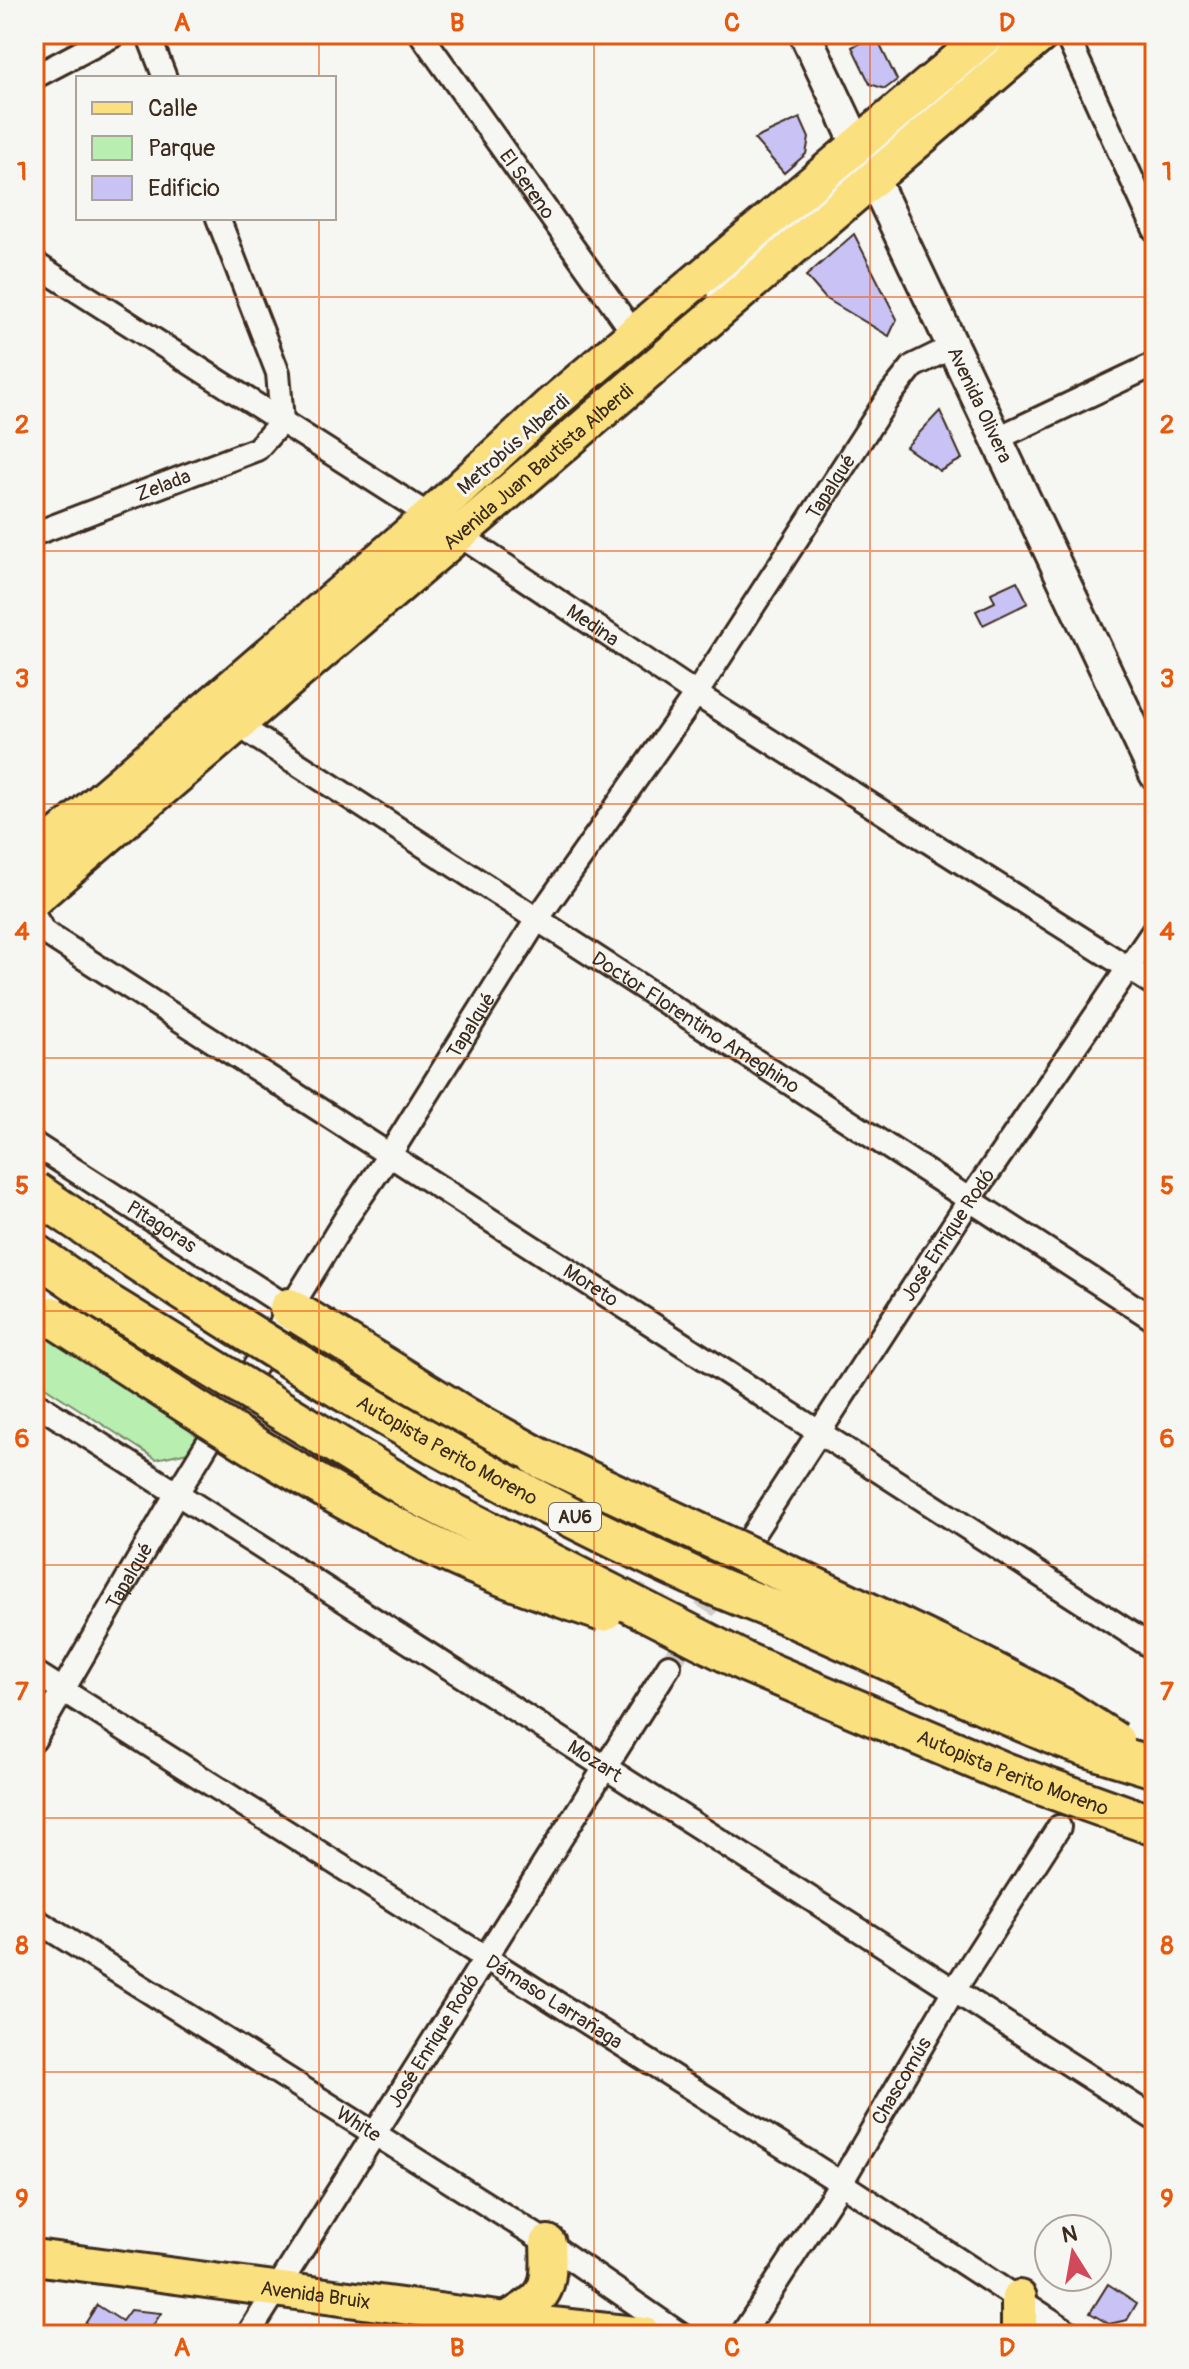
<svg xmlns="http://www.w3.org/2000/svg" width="1189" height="2369" font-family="Pangolin,sans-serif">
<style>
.green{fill:#b8efb1;stroke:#7a8c68;stroke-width:2}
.building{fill:#c9c3f5;stroke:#3b2a1e;stroke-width:2}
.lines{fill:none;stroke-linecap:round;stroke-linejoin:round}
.street-tunnel{stroke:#d1cdc8;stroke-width:22;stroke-dasharray:22 11;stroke-linecap:butt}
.lane-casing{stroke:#3b2a1e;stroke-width:17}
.street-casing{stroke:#3b2a1e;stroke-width:28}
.secondary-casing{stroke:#3b2a1e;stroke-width:36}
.primary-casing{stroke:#3b2a1e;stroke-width:40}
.highway-casing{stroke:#3b2a1e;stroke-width:44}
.lane{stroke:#f6f6f2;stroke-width:11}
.street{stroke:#f6f6f2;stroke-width:22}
.secondary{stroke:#f6f6f2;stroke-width:30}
.primary{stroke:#fbe080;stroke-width:34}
.highway{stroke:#fbe080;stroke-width:38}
.highway-bridge-casing{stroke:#3b2a1e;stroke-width:44;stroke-linecap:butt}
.highway-bridge{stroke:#fbe080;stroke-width:38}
.grid{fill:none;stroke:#e8590c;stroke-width:2;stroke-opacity:0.55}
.labels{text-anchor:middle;stroke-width:6;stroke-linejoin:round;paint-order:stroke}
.shield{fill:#f6f6f2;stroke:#73675e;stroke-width:2}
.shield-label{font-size:18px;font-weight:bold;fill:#3b2a1e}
.street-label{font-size:20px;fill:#3b2a1e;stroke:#f6f6f2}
.neatline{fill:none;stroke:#e8590c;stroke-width:3}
.grid-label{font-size:26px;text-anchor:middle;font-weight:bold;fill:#e8590c}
</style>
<rect width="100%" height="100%" fill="#f6f6f2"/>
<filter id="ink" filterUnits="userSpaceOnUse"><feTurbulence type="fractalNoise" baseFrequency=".0125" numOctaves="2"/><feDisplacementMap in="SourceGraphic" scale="16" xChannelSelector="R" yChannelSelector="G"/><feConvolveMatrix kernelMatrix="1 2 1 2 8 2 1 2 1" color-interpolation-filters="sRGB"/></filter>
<g filter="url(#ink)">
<!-- green -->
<path class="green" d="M34 1318 202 1428 188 1452 156 1459 34 1380Z"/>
<!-- building -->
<path class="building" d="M875 35 897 80 885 89 870 84 852 47Z
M800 118 809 138 806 154 784 173 754 139Z
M854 234 897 319 889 336 825 298 806 276Z
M940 411 962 459 940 471 906 447Z
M1017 581 1028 603 983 625 976 611 995 602 991 593Z
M1108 2284 1137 2303 1127 2320 1109 2324 1090 2313Z
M97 2305 122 2321 130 2310 161 2313 147 2335H78Z"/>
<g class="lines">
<!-- street-tunnel -->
<path class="street-tunnel" d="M669 1666 746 1545"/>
<defs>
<path id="lane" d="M713 294 1015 34"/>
<g id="street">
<path d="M148 34 165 78"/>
<path id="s1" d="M421 34 635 335"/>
<path d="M1066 34 1155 230"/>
<path d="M34 77 116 34"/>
<path id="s2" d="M34 263 461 536 696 694 1155 985"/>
<path d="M996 439 1155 364"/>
<path id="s3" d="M34 534 257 449 282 421 278 373 218 218"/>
<path id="s4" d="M238 725 1155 1320"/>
<path id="s5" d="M34 916 44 932 1155 1649"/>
<path id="s6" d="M34 1144 289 1308"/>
<path id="s7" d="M34 1402 1155 2119"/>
<path id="s8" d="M746 1545 971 1198 1155 929"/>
<path id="s9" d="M34 1672 841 2183 1073 2335"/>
<path id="s10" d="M34 1740 177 1493 346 1218 390 1154 538 918 696 694 890 395 913 366 952 347"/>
<path id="s11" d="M34 1919 548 2243 681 2335"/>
<path id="s12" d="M248 2335 669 1666"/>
<path id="s13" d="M742 2335 841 2183 953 1992 1059 1827"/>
</g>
<g id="secondary">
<path id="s14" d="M805 34 1155 774"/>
</g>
<g id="primary">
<path d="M34 857 430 516 549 406 988 34"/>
<path id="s15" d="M34 899 1042 34"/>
<path id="s16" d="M34 2257 506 2320 644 2335"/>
<path d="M506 2320C548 2296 550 2291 548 2243"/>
<path d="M1019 2335V2298"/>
</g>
<g id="highway">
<path d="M289 1308 464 1416 538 1457"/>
<path id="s17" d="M745 1662 1007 1773 1155 1826"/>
</g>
</defs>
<!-- lane casing -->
<use href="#lane" class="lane-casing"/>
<!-- street casing -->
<use href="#street" class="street-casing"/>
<!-- secondary casing -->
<use href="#secondary" class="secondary-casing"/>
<!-- primary casing -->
<use href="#primary" class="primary-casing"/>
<!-- highway casing -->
<use href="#highway" class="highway-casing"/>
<!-- lane -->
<use href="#lane" class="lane"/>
<!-- street -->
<use href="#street" class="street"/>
<!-- secondary -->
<use href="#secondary" class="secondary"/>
<!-- primary -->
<use href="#primary" class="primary"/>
<!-- highway -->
<use href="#highway" class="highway"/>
<defs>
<g id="highway-bridge">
<path id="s18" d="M34 1191C244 1336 464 1472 697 1578 731 1594 768 1606 802 1622 886 1658 967 1699 1051 1734 1084 1748 1120 1757 1154 1768"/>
<path d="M34 1253 105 1302 420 1496 745 1662"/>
<path d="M51 1316C175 1396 300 1481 433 1546 488 1573 545 1592 603 1612"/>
<path d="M538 1457 978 1664 1063 1708 1115 1742"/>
</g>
</defs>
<!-- highway-bridge casing -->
<use href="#highway-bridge" class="highway-bridge-casing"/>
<!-- highway-bridge -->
<use href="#highway-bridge" class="highway-bridge"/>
</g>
</g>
<!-- grid -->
<path class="grid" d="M319 34V78M594 34V2335M870 34V2335M319 218V2335M34 297H1155M34 551H1155M34 804H1155M34 1058H1155M34 1311H1155M34 1565H1155M34 1818H1155M34 2072H1155"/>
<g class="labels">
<!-- shield labels -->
<rect class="shield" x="549" y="1503" width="52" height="28" rx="6"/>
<g class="shield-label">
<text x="575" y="1523">AU6</text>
</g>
<!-- street labels -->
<g class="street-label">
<text dy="7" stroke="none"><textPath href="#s1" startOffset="184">El Sereno</textPath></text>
<text dy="7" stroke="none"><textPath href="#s14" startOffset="410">Avenida Olivera</textPath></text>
<text transform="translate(513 444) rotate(-41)" y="7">Metrobús Alberdi</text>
<text dy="7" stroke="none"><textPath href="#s15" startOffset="664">Avenida Juan Bautista Alberdi</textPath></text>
<text dy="7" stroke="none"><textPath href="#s3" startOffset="138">Zelada</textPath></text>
<text dy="7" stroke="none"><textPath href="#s10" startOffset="1486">Tapalqué</textPath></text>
<text dy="7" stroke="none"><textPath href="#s2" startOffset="666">Medina</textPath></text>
<text dy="7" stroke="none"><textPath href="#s4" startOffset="546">Doctor Florentino Ameghino</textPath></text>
<text dy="7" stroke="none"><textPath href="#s10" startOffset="838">Tapalqué</textPath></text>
<text dy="7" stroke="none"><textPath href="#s6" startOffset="152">Pitagoras</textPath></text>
<text dy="7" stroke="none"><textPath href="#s8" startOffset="370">José Enrique Rodó</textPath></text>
<text dy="7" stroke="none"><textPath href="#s5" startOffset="670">Moreto</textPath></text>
<text dy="7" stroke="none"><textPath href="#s18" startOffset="488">Autopista Perito Moreno</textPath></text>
<text dy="7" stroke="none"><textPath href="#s10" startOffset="190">Tapalqué</textPath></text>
<text dy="7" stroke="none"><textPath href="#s7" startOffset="666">Mozart</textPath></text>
<text dy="7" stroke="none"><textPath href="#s17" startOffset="290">Autopista Perito Moreno</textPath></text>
<text dy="7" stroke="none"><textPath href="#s9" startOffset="616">Dámaso Larrañaga</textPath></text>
<text dy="7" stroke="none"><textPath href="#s12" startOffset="348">José Enrique Rodó</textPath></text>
<text dy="7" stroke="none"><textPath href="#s13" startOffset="300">Chascomús</textPath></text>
<text dy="7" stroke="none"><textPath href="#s11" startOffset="384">White</textPath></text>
<text dy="7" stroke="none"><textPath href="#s16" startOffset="284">Avenida Bruix</textPath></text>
</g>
</g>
<!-- margin -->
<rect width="1189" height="2369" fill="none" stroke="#f6f6f2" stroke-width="88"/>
<!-- legend -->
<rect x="76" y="76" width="260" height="144" fill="#f6f6f2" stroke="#aba49d" stroke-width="2"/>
<rect x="92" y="102" width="40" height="12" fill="#fbe080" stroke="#aba49d" stroke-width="2"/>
<text x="148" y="116" font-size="24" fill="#3b2a1e">Calle</text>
<rect x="92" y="136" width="40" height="24" fill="#b8efb1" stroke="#aba49d" stroke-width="2"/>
<text x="148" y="156" font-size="24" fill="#3b2a1e">Parque</text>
<rect x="92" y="176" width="40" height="24" fill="#c9c3f5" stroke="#aba49d" stroke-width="2"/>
<text x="148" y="196" font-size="24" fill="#3b2a1e">Edificio</text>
<!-- north arrow -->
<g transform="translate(1073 2253) rotate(349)"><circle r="38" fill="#f6f6f2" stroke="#aba49d" stroke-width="2"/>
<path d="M0-6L14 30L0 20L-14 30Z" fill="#d1495b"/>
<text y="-12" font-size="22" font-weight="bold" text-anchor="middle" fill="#3b2a1e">N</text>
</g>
<rect x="44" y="44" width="1101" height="2281" class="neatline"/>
<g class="grid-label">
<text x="182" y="31">A</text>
<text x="457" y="31">B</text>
<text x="732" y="31">C</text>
<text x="1007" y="31">D</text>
<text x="22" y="180">1</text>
<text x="1167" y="180">1</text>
<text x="22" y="433">2</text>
<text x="1167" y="433">2</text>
<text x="22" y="687">3</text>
<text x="1167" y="687">3</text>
<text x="22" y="940">4</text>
<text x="1167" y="940">4</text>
<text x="22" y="1194">5</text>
<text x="1167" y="1194">5</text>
<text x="22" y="1447">6</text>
<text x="1167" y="1447">6</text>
<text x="22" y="1700">7</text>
<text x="1167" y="1700">7</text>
<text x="22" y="1954">8</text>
<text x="1167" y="1954">8</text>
<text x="22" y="2207">9</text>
<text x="1167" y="2207">9</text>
<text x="182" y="2356">A</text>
<text x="457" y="2356">B</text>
<text x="732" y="2356">C</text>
<text x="1007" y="2356">D</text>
</g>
</svg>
